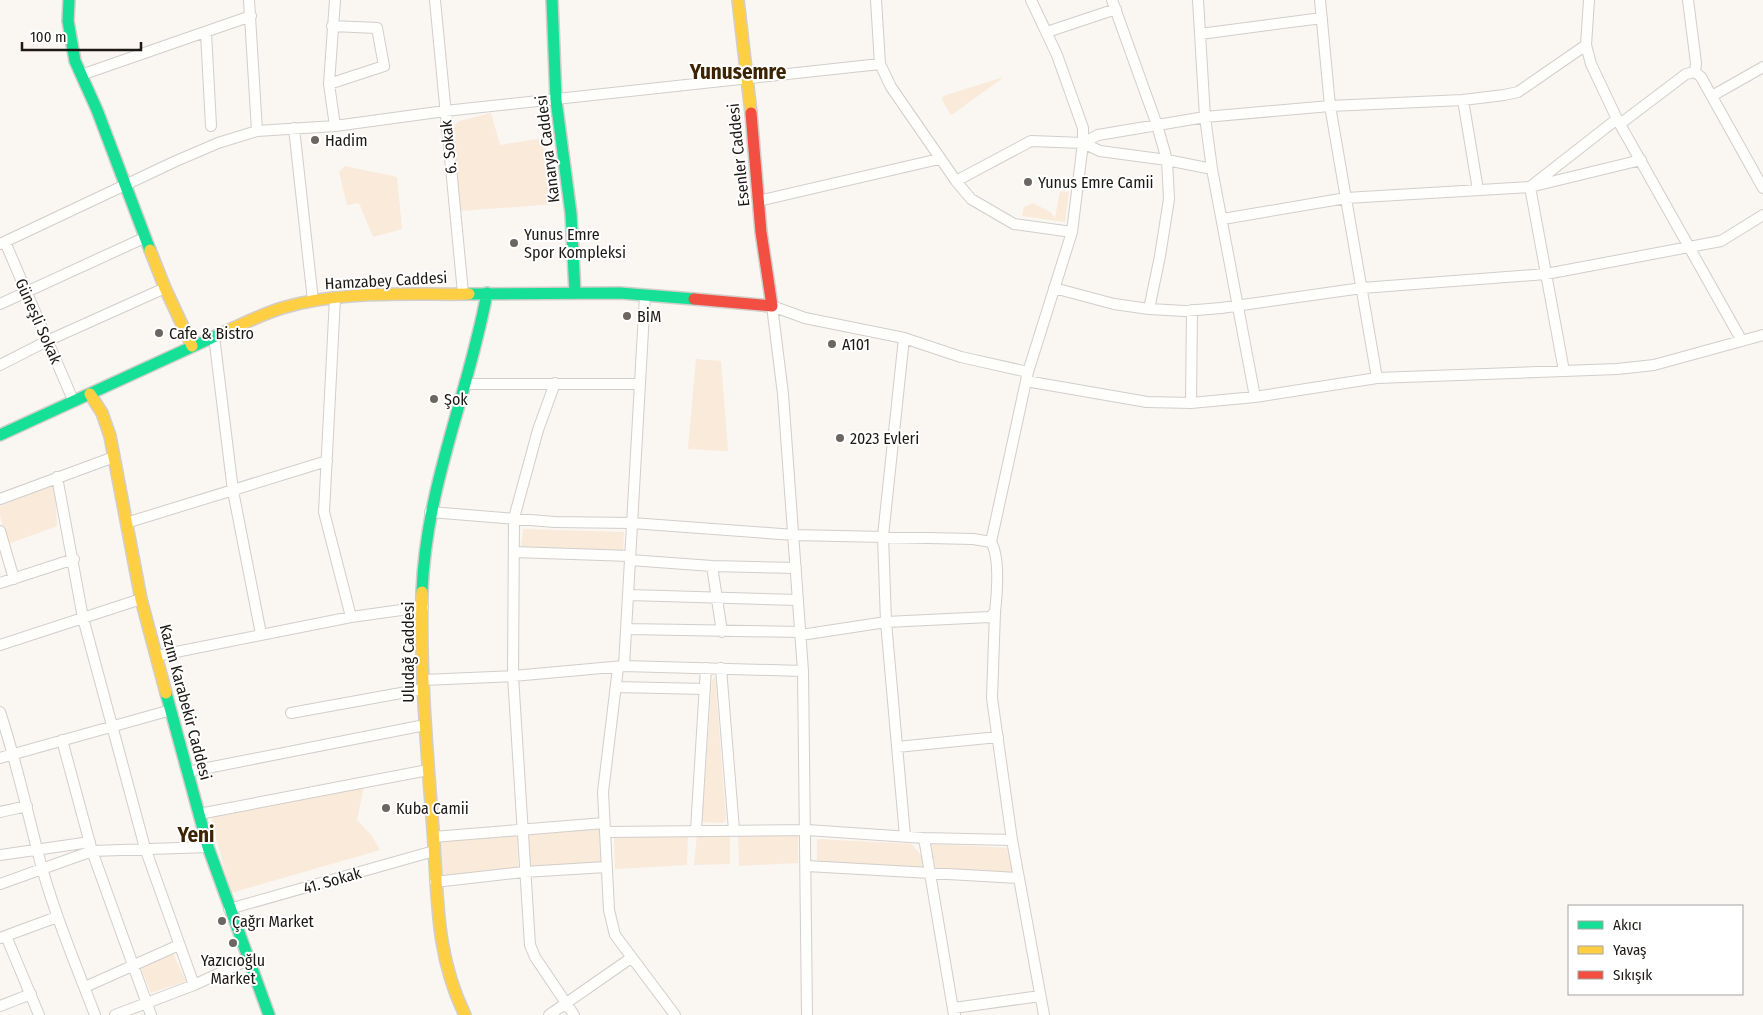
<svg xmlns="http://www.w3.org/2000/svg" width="1763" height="1015" font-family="'Fira Sans Condensed',sans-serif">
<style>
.green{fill:#f9ead9}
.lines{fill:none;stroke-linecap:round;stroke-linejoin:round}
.street-casing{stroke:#d2ceca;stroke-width:12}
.fast-casing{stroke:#d2ceca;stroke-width:14}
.slow-casing{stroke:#d2ceca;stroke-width:14}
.jam-casing{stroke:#d2ceca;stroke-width:14}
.street{stroke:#fefefd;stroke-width:10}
.fast{stroke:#16e098;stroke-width:11}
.slow{stroke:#ffcf43;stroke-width:11}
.jam{stroke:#f24e42;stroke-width:11}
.poi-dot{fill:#6b6662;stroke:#fff;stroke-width:2}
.labels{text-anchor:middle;stroke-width:4;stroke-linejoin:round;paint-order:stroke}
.poi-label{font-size:16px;fill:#1e1915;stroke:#fff;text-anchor:start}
.street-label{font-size:16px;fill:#1e1915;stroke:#fff}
.district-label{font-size:21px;font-weight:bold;fill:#3c2301;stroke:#fff}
</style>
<rect width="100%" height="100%" fill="#faf6f2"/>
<!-- green -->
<path class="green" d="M1004 77 953 114 951 115 942 100 943 96Z
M491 113 500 145 543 138 554 204 460 211 451 129 459 121Z
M345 166 397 177 402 229 373 237 359 203 347 205 339 172Z
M1060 191 1069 192 1065 222 1022 216 1024 207 1033 203 1050 212 1055 218Z
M696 359 721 361 728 451 688 449Z
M52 485 55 491 57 526 8 544 0 516V506Z
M523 529 624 532 623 550 521 547Z
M715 676 726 819 723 823 702 822 712 680Z
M364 786 357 820 372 836 380 850 231 893 212 824V816Z
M599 829 601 862 528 868 527 835Z
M798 832V863L739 866 738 835Z
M517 835 518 867 516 869 444 878 439 873 437 846 441 842Z
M688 835 687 865 615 869 614 838Z
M697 835H730V864L694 865Z
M817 839 912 844 923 858V868L817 863Z
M930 844 1011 848 1014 872 936 869Z
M173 953 186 981 151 993 140 966Z"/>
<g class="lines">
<defs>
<path id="street" d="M249 0 257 131
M335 0 329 84 335 126
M435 0 463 293
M876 0 880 64 891 87 956 181 971 199 1014 224 1072 232
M1112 0 1157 125 1167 160 1169 199 1160 256 1149 309
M1198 0 1205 117 1212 169 1255 397
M1320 0 1330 106 1377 378
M1589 0 1586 45 1591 64 1617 119 1742 341
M1688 0 1696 63 1695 72
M1047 32 1116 9
M206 33 211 126
M1200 34 1322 18
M81 75 251 16
M329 84 384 66 377 28 332 26
M1712 96 1763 67
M1463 100 1478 190
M1620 124 1686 74 1695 72 1701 77 1763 188
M294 128 313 301
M1083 143 1098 135 1205 117 1330 106 1463 100 1504 95 1518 92 1586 45
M956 181 1031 141 1083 143 1100 151 1167 160 1212 169
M758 201 939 159
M1223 219 1346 198 1530 187 1617 119
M5 242 73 400
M0 244 176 161 218 143 257 131 335 126 445 111 880 64
M1054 288 1114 304 1149 309 1185 311 1221 308 1362 288 1546 274 1721 241 1763 215
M335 298 324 512 351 617
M0 304 144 238
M214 336 233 491 261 634
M904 338 883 536 886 622 905 836
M0 365 47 341 165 288
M1564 371 1530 187 1641 160
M1026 381 1147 402 1191 403 1255 397 1377 378 1617 369 1654 365 1763 335
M555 383 538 430 514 518 513 676 530 945 535 957 574 1015
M465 384H639
M1191 403 1192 310
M57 477 83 618 145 848 194 985
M0 499 114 457
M430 512 555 522 632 523 794 535 973 539 991 542C1000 557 997 594 995 612L990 617 886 622 801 635
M126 523 327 461
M0 531 14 579
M991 542 1028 372 1072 232 1083 143V128L1057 55 1031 0
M514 552 630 556
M630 560 712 566 796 568
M712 566 722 632
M0 583 74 559
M629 595 798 600
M627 629 800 632
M0 645 141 599
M156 656 351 617 423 607
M624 666 645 295
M618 668 603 792 609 910 615 935 675 1015
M721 668 734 830
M423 680 513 676 624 666 803 671
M616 687 705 689
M0 712C15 757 25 802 37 849 51 906 74 960 95 1015
M291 713 423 689
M62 740 92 851 151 1015
M897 747 998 737
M0 758 171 710
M187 772 425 725
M0 812 27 806
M199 814 428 770
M696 830 706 668
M605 832 807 830 924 838 1012 840 992 698 995 612
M433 837 604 823
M924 838 954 1015
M1012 840 1044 1015
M0 855 90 842
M807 866 1019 878
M435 882 524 872 606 867
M0 884 92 851 208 847
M229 909 434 851
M6 936 39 1015
M0 938 57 917
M85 987 179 945
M0 1006 31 994
M955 1014 954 1008 1040 996
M115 1015 194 985 248 960
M549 1015 631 958
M807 1015 803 671 783 394 772 306 805 318 904 338 961 357 1028 372"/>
<path id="fast" d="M69 0 68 21 75 61 97 110 150 250
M552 0 556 100 571 214 575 293
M469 294 620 293 694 299
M0 435 222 333
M422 592C426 485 468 396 487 293
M166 693 208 847 269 1015"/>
<path id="slow" d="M738 0 751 113
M150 250 165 288 192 346
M222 333C241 325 262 314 282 308 342 290 407 295 469 294
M90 394 102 413 110 436 141 599 166 693
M422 592C420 672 427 751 433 830 438 896 435 954 465 1015"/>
<path id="jam" d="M694 299 772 306 761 232 751 113"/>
</defs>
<!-- street casing -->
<use href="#street" class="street-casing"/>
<!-- fast casing -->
<use href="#fast" class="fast-casing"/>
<!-- slow casing -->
<use href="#slow" class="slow-casing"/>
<!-- jam casing -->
<use href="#jam" class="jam-casing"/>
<!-- street -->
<use href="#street" class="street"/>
<!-- fast -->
<use href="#fast" class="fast"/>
<!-- slow -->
<use href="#slow" class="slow"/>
<!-- jam -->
<use href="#jam" class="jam"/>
</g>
<!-- markers -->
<g class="poi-dot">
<circle cx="315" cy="140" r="5"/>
<circle cx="1028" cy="182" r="5"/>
<circle cx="514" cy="243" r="5"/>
<circle cx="627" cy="316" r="5"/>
<circle cx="159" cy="333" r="5"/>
<circle cx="832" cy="344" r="5"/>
<circle cx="434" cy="399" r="5"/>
<circle cx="840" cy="438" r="5"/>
<circle cx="386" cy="808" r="5"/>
<circle cx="222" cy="921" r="5"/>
<circle cx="233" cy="943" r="5"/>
</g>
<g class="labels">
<!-- poi labels -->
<g class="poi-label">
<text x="325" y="146">Hadim</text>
<text x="1038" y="188">Yunus Emre Camii</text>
<text x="524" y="240">Yunus Emre<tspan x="524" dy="18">Spor Kompleksi</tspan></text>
<text x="637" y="322">BİM</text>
<text x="169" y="339">Cafe &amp; Bistro</text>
<text x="842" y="350">A101</text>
<text x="444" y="405">Şok</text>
<text x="850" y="444">2023 Evleri</text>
<text x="396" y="814">Kuba Camii</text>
<text x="232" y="927">Çağrı Market</text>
<text x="233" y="966" text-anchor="middle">Yazıcıoğlu<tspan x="233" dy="18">Market</tspan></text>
</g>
<!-- street labels -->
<g class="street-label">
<text transform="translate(448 147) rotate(-96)" y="6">6. Sokak</text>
<text transform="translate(547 149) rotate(-97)" y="6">Kanarya Caddesi</text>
<text transform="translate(738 155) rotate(-96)" y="6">Esenler Caddesi</text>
<text transform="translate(386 280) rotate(-3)" y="6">Hamzabey Caddesi</text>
<text transform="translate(39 321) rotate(66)" y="6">Güneşli Sokak</text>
<text transform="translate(408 652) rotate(-90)" y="6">Uludağ Caddesi</text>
<text transform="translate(186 702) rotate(75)" y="6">Kazım Karabekir Caddesi</text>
<text transform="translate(332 880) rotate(-16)" y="6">41. Sokak</text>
</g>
<!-- district labels -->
<g class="district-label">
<text x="738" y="79">Yunusemre</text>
<text x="196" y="842">Yeni</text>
</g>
</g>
<!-- legend -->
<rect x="1568" y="905" width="175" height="90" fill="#ffffff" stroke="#a5a3a1"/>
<rect x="1578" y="921" width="25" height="8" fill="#16e098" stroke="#a5a3a1"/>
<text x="1613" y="930" font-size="15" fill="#1e1915">Akıcı</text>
<rect x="1578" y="946" width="25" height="8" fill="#ffcf43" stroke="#a5a3a1"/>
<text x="1613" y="955" font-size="15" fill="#1e1915">Yavaş</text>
<rect x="1578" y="971" width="25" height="8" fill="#f24e42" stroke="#a5a3a1"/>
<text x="1613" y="980" font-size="15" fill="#1e1915">Sıkışık</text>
<!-- scale -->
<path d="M22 42v8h119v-8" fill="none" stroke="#1e1915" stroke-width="2.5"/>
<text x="30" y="42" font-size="15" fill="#1e1915" stroke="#ffffff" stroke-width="4" paint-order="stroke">100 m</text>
</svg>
